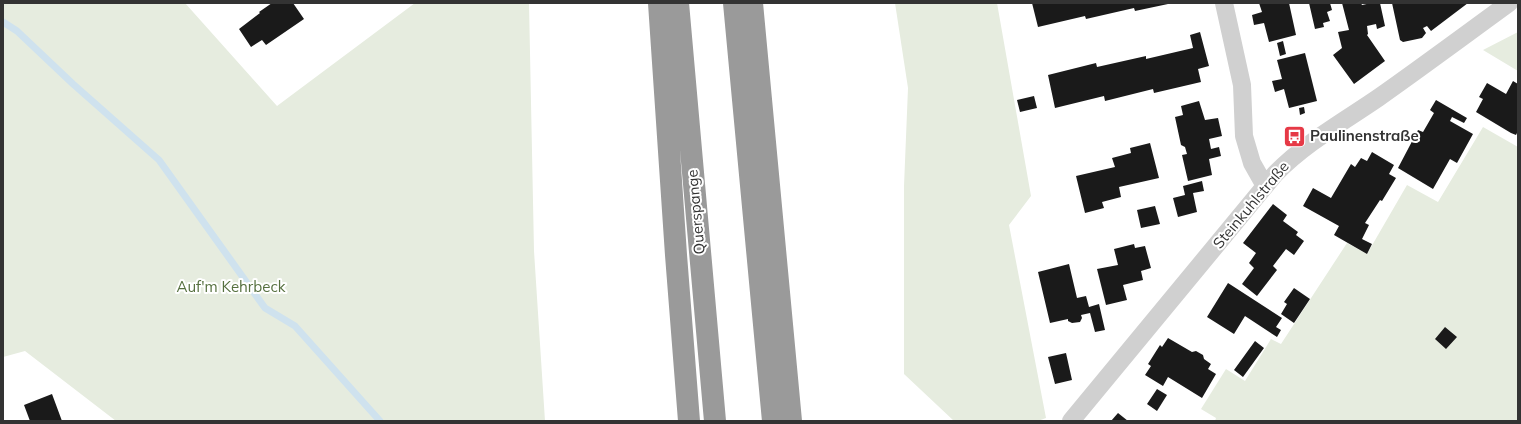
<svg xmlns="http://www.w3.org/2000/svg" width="1521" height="424" font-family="Mulish,sans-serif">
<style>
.green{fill:#e6ecdf}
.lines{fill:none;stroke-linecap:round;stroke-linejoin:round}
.stream{stroke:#cfe2ee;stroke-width:7}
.building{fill:#1a1a1a}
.minor{stroke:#d0d0d0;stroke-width:18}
.motorway{stroke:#9a9a9a;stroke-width:22}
.labels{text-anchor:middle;stroke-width:4;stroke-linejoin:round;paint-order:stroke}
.poi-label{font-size:15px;font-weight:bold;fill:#333;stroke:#fff;text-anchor:start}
.street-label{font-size:15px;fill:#333;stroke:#fff}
.park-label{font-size:15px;fill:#56703f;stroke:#fff}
</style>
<rect width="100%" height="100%" fill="#fff"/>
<!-- green -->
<path class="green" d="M3 3H185L277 106 415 3H529L534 251 545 421H116L25 351 3 357Z
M895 3H997L1031 196 1009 225 1046 418 1038 421H954L904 374V186L908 88Z
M1518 32V71L1483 50Z
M1483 127 1518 147V421H1215L1216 418 1201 409 1226 369 1245 381 1271 339 1281 344 1347 243 1367 254 1407 185 1438 202Z"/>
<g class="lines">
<!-- stream -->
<path class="stream" d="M3 22 17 31 73 84 159 160 265 308 295 326 380 421"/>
</g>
<!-- building -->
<path class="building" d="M272 3H293L304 19 266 45 262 40 251 47 239 29 260 13 259 12Z
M1032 3H1168V4L1135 11 1134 8 1086 19 1085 16 1038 27Z
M1259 3H1289L1296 35 1269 42 1264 23 1254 25 1252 15 1262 12Z
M1309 3H1330L1332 10 1327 12 1330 21 1323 23 1324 27 1315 29Z
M1342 3H1361L1362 5 1371 3H1380L1385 26 1377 29 1376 24 1367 26 1368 34 1367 35 1385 61 1354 84 1333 55 1342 48 1338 32 1349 30Z
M1392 3H1468L1431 31 1427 26 1423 28 1426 33 1422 38 1403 42 1400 40Z
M1200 32 1209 66 1198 69 1201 82 1154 93 1153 89 1105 101 1104 96 1055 108 1048 75 1096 63 1097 67 1146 56V59L1193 48 1190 35Z
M1283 41 1286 54 1280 56 1277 43Z
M1305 53 1317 101 1289 108 1284 89 1275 92 1272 81 1282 79 1277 60Z
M1513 81 1518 84V131L1516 135 1511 133 1476 112 1483 99 1479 97 1487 83 1506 94Z
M1034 96 1037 108 1020 112 1017 100Z
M1436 100 1467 118 1464 123 1452 117 1450 121 1473 134 1457 163 1450 159 1433 189 1398 168 1418 130 1423 132 1434 113 1430 110Z
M1199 101 1205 120 1218 118 1222 136 1209 139 1211 149 1219 147 1221 156 1209 159 1212 175 1188 181 1182 155 1187 154 1185 147 1181 145 1175 117 1183 115 1181 106Z
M1304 107 1305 113 1300 115 1299 108Z
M1150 143 1159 178 1119 187 1121 197 1102 202 1104 208 1085 213 1076 176 1115 167 1112 158 1131 153 1130 148Z
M1372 152 1394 165 1389 174 1396 178 1382 201 1380 200 1365 223 1369 225 1362 239 1372 244 1367 254 1334 235 1339 226 1303 206 1313 188 1331 198 1351 164 1355 167 1361 158 1367 161Z
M1202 181 1204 191 1193 193 1197 212 1178 217 1173 198 1185 195 1183 186Z
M1273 204 1287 215 1283 221 1298 232 1296 235 1304 241 1294 255 1286 249 1273 266 1277 270 1257 296 1242 284 1254 268 1249 263 1256 253 1243 243Z
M1155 206 1160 224 1141 228 1137 210Z
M1134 244 1135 248 1145 246 1151 268 1141 271 1143 280 1123 285 1127 300 1106 305 1097 269 1118 265 1114 249Z
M1069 264 1077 298 1086 296 1089 307 1099 304 1105 330 1095 332 1090 313 1081 315 1082 318 1080 322 1072 323 1068 321V319L1050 323 1038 272Z
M1228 283 1282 318 1276 327 1281 330 1277 337 1245 316 1234 334 1207 317Z
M1294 288 1310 299 1294 323 1281 314 1287 304 1284 302Z
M1445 327 1457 337 1446 349 1435 339Z
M1168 338 1192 352 1196 351 1203 355 1204 359 1211 364 1208 369 1216 374 1202 398 1168 377 1163 386 1145 375 1151 366 1148 364 1160 345 1162 347Z
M1255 341 1264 348 1243 377 1234 370Z
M1066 353 1072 380 1055 384 1048 357Z
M1157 389 1167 395 1157 411 1147 404Z
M52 394 62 421H30L24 405Z
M1118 413 1128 421H1111Z"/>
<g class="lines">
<!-- minor -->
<path class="minor" d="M1224 3 1242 85 1244 136 1252 163 1265 186
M1071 421 1275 174C1305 143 1343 122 1378 98 1422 67 1465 35 1509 3"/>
<!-- motorway -->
<path class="motorway" d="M659 3 676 255 689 421
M678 3 715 421
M734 3 773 421
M752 3 791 421"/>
</g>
<!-- icons -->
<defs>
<symbol id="bus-square" viewBox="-11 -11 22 22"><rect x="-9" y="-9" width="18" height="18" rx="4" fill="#e63946" stroke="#fff"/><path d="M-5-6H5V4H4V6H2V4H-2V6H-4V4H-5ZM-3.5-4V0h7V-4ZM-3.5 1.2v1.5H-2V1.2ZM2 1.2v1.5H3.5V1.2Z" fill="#fff"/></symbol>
</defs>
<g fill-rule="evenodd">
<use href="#bus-square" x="1282" y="124" width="25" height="25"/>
</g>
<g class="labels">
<!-- poi labels -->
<g class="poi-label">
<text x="1310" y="141">Paulinenstraße</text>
</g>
<!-- street labels -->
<g class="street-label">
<text transform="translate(1251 205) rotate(-50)" y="5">Steinkuhlstraße</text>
<text transform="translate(696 212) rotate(-95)" y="5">Querspange</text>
</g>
<!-- park labels -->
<g class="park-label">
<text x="231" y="292">Auf'm Kehrbeck</text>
</g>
</g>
<!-- border -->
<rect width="1521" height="424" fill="none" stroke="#333333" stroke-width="8"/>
</svg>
